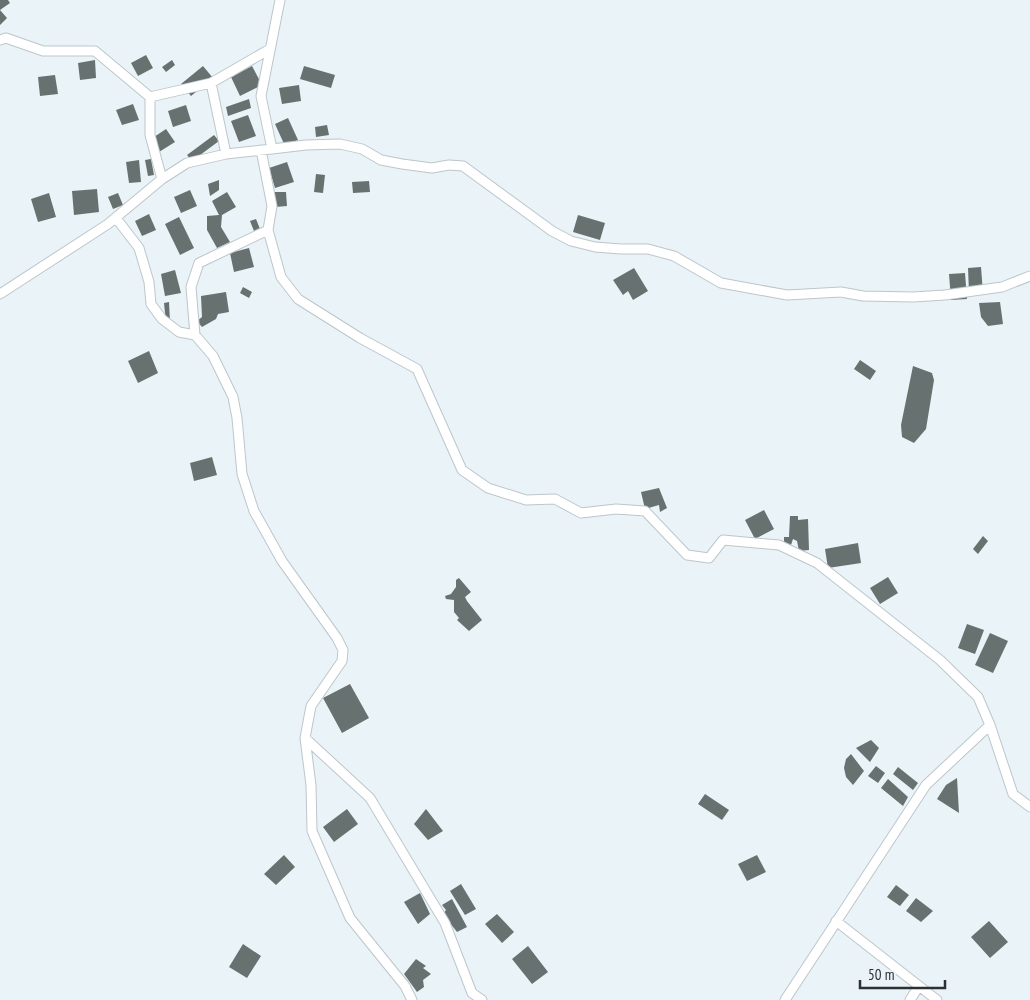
<svg xmlns="http://www.w3.org/2000/svg" width="1030" height="1000" font-family="'PT Sans Narrow',sans-serif">
<style>
.building{fill:#677170}
.lines{fill:none;stroke-linecap:round;stroke-linejoin:round}
.minor-casing{stroke:#bdc6ca;stroke-width:11}
.minor{stroke:#fff;stroke-width:9}
</style>
<rect width="100%" height="100%" fill="#eaf3f8"/>
<!-- building -->
<path class="building" d="M0 0H8L10 3 0 10Z
M0 10 7 18 0 25Z
M146 55 153 68 138 76 131 63Z
M95 60 96 78 80 80 78 63Z
M172 60 175 65 166 72 162 67Z
M203 66 213 78 191 96 181 84Z
M252 66 262 85 240 96 231 77Z
M304 66 335 75 331 88 300 79Z
M55 75 58 94 40 96 38 77Z
M299 85 301 101 282 104 279 88Z
M249 99 251 108 228 116 226 107Z
M133 104 139 120 122 125 116 110Z
M186 105 191 121 173 127 168 111Z
M248 115 256 136 239 142 231 121Z
M288 118 298 140 285 146 275 124Z
M327 125 329 135 316 137 315 127Z
M166 129 175 142 159 152 151 139Z
M214 135 219 141 192 161 187 155Z
M151 159 154 175 148 176 145 160Z
M139 160 141 182 129 183 126 162Z
M287 162 294 182 275 188 269 168Z
M316 174 325 175 323 193 314 192Z
M219 180V190L210 196 208 184Z
M369 181 370 192 353 193 352 182Z
M97 189 99 212 74 215 72 191Z
M190 190 197 206 181 213 174 197Z
M227 192 236 207 222 215 221 227 230 242 217 248 207 230V216L219 215 212 201Z
M274 192H286L287 206 275 207Z
M49 193 56 217 38 222 31 199Z
M118 193 123 205 113 209 108 197Z
M149 214 156 230 142 236 135 221Z
M578 215 605 223 600 240 573 232Z
M179 217 194 248 180 255 165 224Z
M256 219 260 229 254 231 250 221Z
M249 248 254 267 234 272 230 253Z
M981 267 983 293H969L968 268Z
M634 268 648 291 633 300 628 291 623 295 613 280Z
M175 270 181 293 165 296 161 274Z
M965 273 967 299 951 300 949 274Z
M243 287 252 292 249 298 240 293Z
M226 292 229 312 218 314 216 319 202 327 197 321 202 317 201 296Z
M169 302 170 323H166L164 303Z
M1000 302 1003 324 988 326 981 317 979 303Z
M149 351 158 373 138 383 128 361Z
M860 360 876 371 870 380 854 369Z
M913 366 932 373 934 380 926 429 914 443 902 437 901 425Z
M212 457 217 475 194 481 190 463Z
M659 488 667 508 660 512 659 505 645 509 641 492Z
M764 510 774 529 755 539 745 520Z
M790 516H798V520L808 519 809 550 799 551 797 541 793 539 791 545 784 544V537H789Z
M983 536 988 541 978 554 973 549Z
M858 543 861 563 828 568 825 549Z
M888 577 898 593 880 604 870 588Z
M459 578 471 592 465 597 467 601 482 620 469 631 457 620 459 618 454 612V600L446 599 445 596 451 594 456 587V580Z
M967 624 984 630 975 654 958 648Z
M990 633 1008 641 993 673 975 665Z
M350 684 369 718 342 733 323 698Z
M871 740 879 748 870 762 856 748Z
M851 754 864 771 853 785 846 777 844 768 846 759Z
M876 766 885 773 878 783 868 776Z
M898 767 918 783 913 790 893 774Z
M957 778 959 813 937 799 946 785Z
M888 779 908 797 903 806 881 788Z
M705 794 729 810 722 820 698 804Z
M347 809 358 824 334 842 323 827Z
M426 809 443 831 428 840 414 824Z
M284 855 295 867 276 885 264 874Z
M757 855 766 872 747 881 738 864Z
M461 884 476 909 465 915 450 891Z
M896 885 909 895 900 906 887 897Z
M420 893 430 914 418 924 404 902Z
M916 898 933 911 921 922 906 911Z
M452 899 467 927 457 932 443 914 446 910 442 905Z
M497 914 514 932 502 943 485 924Z
M989 921 1008 942 990 958 971 937Z
M243 944 261 956 247 978 229 967Z
M528 946 548 972 532 984 512 959Z
M416 959 426 966 423 968 431 974 423 980 424 987 417 992 404 974Z"/>
<g class="lines">
<defs>
<path id="minor" d="M0 40 6 38 43 51H95L150 97V135L162 179
M211 83 226 154
M150 97 211 83 270 49
M272 149 306 145 340 144 362 149 381 160 402 164 432 168 449 165 463 166 552 231 571 241 595 247 621 249H648L674 256 721 283 787 295 841 292 863 296 913 297 945 295 1002 287 1030 276
M261 150 272 206 268 230 281 277 298 299 360 338 417 369 462 470 488 488 526 500 555 499 581 513 616 509 645 511 687 555 709 558 723 540 779 545 817 563 940 660 978 697 990 725 1013 794 1030 807
M116 218 139 248 149 282 151 304 162 319 179 332 195 335 213 356 233 397 237 418 242 474 254 511 282 561 337 638 343 650 342 661 311 706 305 738 311 785 312 831 350 918 405 986 412 1000
M0 294 108 224 162 179 187 163 226 154 272 149 261 96 280 0
M195 335 191 287 199 263 268 230
M305 738 370 798 445 923 472 993 482 1000
M836 921 937 1000
M785 1000 926 785 990 725
M910 1000 919 986"/>
</defs>
<!-- minor casing -->
<use href="#minor" class="minor-casing"/>
<!-- minor -->
<use href="#minor" class="minor"/>
</g>
<!-- scale -->
<path d="M860 980v8h85v-8" fill="none" stroke="#2c3032" stroke-width="2.5"/>
<text x="868" y="980" font-size="15" fill="#2c3032" stroke="#eaf3f8" stroke-width="4" paint-order="stroke">50 m</text>
</svg>
